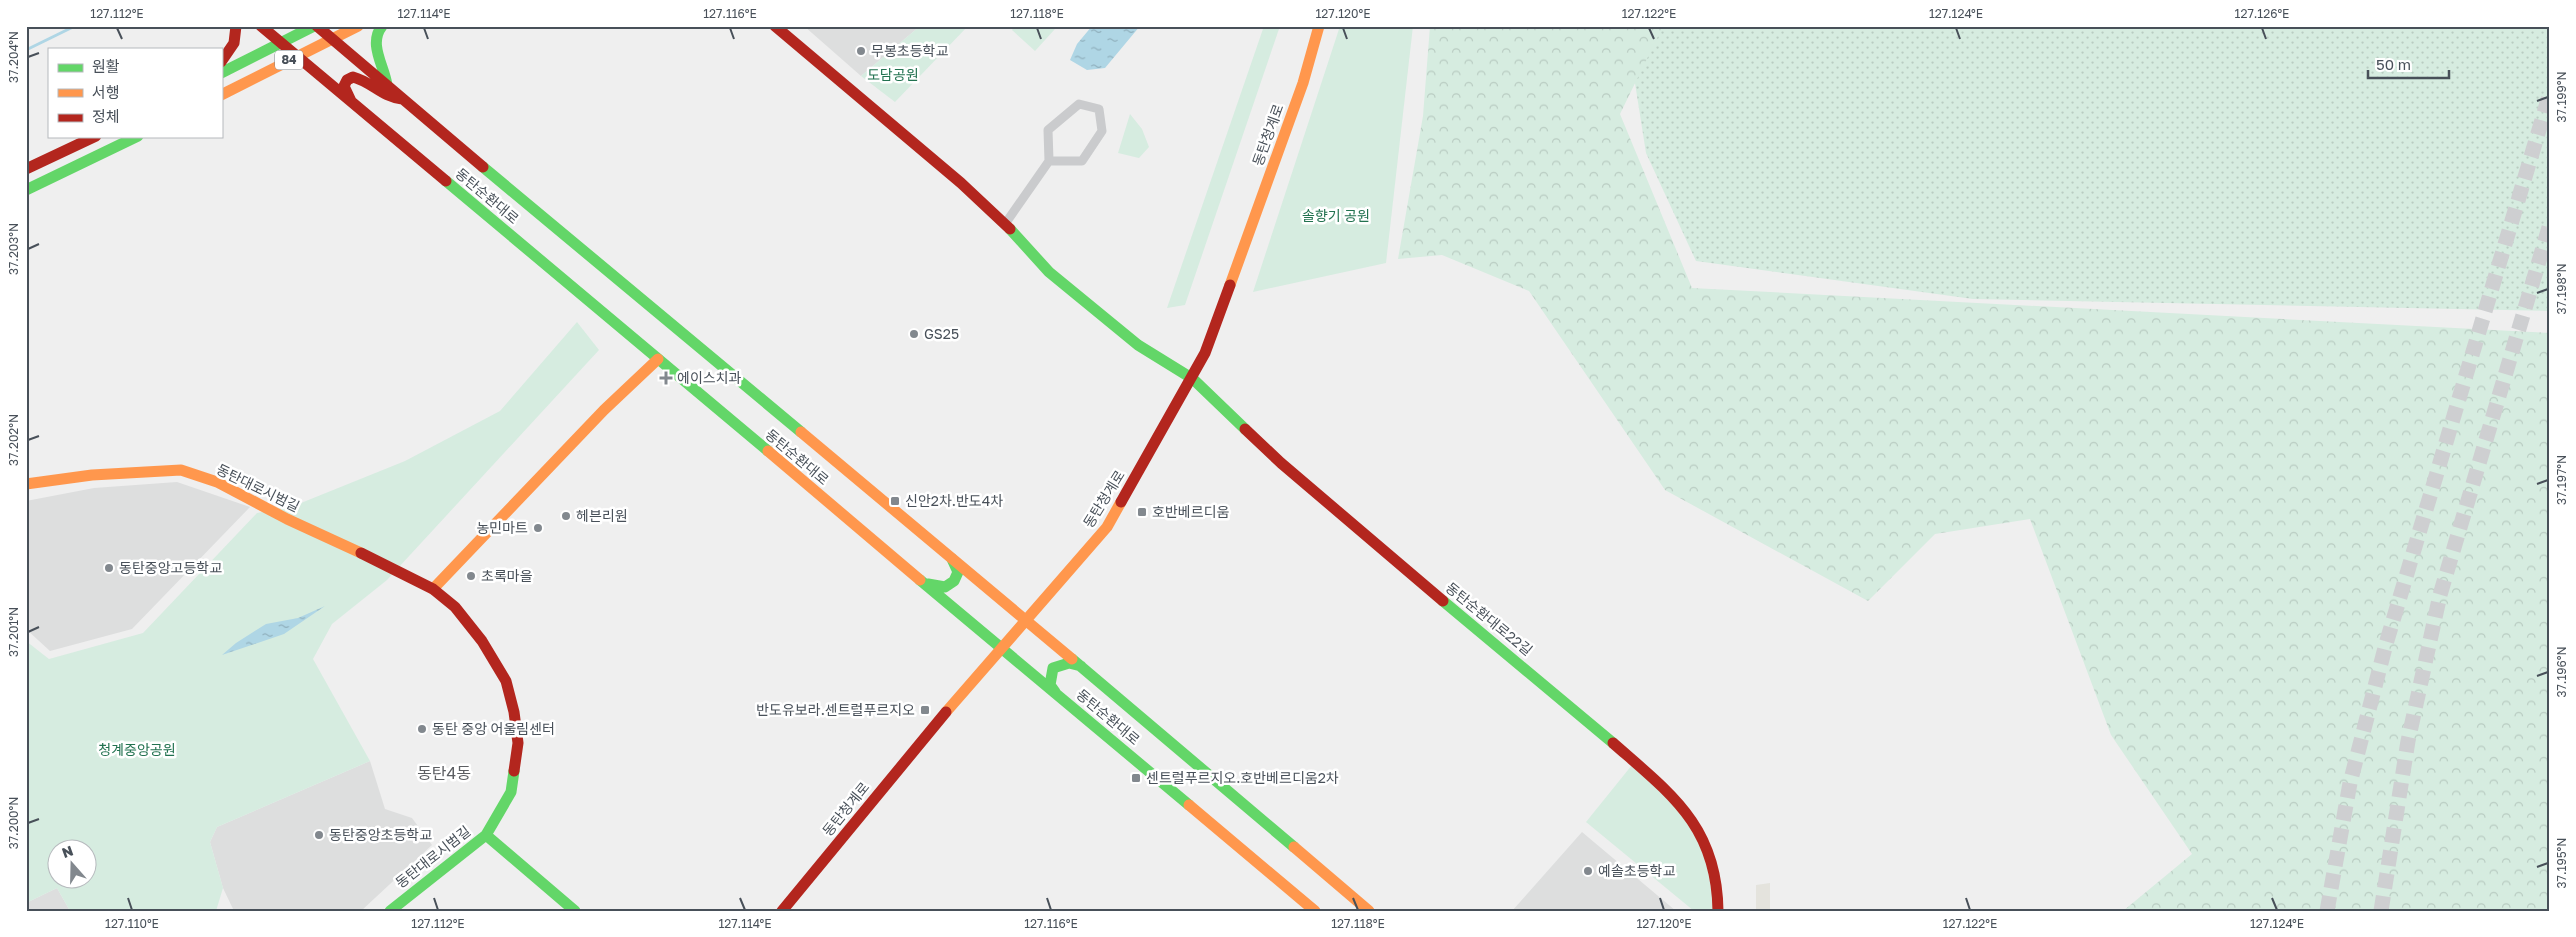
<svg xmlns="http://www.w3.org/2000/svg" width="2576" height="937" font-family="'Golos Text','Noto Sans KR',sans-serif">
<style>
.commercial{fill:#e4e3dd}
.education{fill:#dddede}
.grass{fill:url(#grass-dots)}
.forest{fill:url(#forest-crowns)}
.park{fill:#d6ece0;fill-rule:evenodd}
.water{fill:url(#water-ripples)}
.lines{fill:none;stroke-linecap:round;stroke-linejoin:round}
.stream{stroke:#afd6e5;stroke-width:3}
.highway-tunnel{stroke:#cecfd1;stroke-width:15;stroke-dasharray:15 8;stroke-linecap:butt}
.street{stroke:#cacbcd;stroke-width:9}
.fast{stroke:#63d668;stroke-width:11}
.slow{stroke:#ff974d;stroke-width:11}
.jam{stroke:#b3261e;stroke-width:11}
.ticks{fill:none;stroke:#485059;stroke-width:2}
.poi-dot{fill:#82888e;stroke:#fff;stroke-width:2}
.labels{text-anchor:middle;stroke-width:5;stroke-linejoin:round;paint-order:stroke}
.shield{fill:#fff;stroke:#7f848b;stroke-width:1}
.shield-label{font-size:12px;font-weight:bold;fill:#485059}
.poi-label{font-size:14px;fill:#485059;stroke:#fff;text-anchor:start}
.park-label{font-size:14px;fill:#227250;stroke:#fff}
.street-label{font-size:14px;fill:#485059;stroke:#fff}
.quarter-label{font-size:16px;fill:#5c5e62;stroke:#fff}
.neatline{fill:none;stroke:#485059;stroke-width:2}
.ticks-label{font-size:12px;text-anchor:middle;fill:#485059}
</style>
<defs>
<pattern id="grass-dots" width="8" height="8" patternUnits="userSpaceOnUse" patternTransform="scale(1.25)"><rect width="8" height="8" fill="#d6ece0"/><path d="M2 2h.1M6 6h.1" fill="none" stroke="#b9ccc2" stroke-width="1.8" stroke-linecap="round"/></pattern>
<pattern id="forest-crowns" width="20" height="18" patternUnits="userSpaceOnUse" patternTransform="scale(1.25)"><rect width="20" height="18" fill="#d6ece0"/><path d="M2 6a3 3 0 1 1 6 0M12 15a3 3 0 1 1 6 0" fill="none" stroke="#b9ccc2"/></pattern>
<pattern id="water-ripples" width="26" height="14" patternUnits="userSpaceOnUse" patternTransform="scale(1.25)"><rect width="26" height="14" fill="#afd6e5"/><path d="M2 4q2-2 4 0t4 0M15 11q2-2 4 0t4 0" fill="none" stroke="#90b0bd"/></pattern>
</defs>
<rect width="100%" height="100%" fill="#efefef"/>
<!-- commercial -->
<path class="commercial" d="M1770 883V911H1756V885Z"/>
<!-- education -->
<path class="education" d="M804 26H920L861 76Z
M177 482 250 507 132 629 50 651 26 629V501L94 488Z
M370 761 385 809 412 818 432 845 361 911H234L223 888 210 842 217 827Z
M1582 832 1676 911H1512Z
M57 888 70 911H26V903Z"/>
<!-- grass -->
<path class="grass" d="M1626 26H2550V311L1973 299 1696 261 1646 153Z"/>
<!-- forest -->
<path class="forest" d="M1430 26H1663L1620 114 1692 288 2550 333V911H2123L2192 854 2111 735 2030 519 1935 534 1868 601 1665 490 1529 291 1442 255 1398 259 1423 116Z"/>
<!-- park -->
<path class="park" d="M920 26H968L895 102 861 76Z
M1015 26H1051L1055 29 1035 51 1012 30Z
M1264 26H1280L1185 305 1167 308Z
M1340 26H1413L1386 263 1253 292Z
M1130 114 1142 129 1149 147 1139 158 1118 153Z
M577 322 599 350 387 580 332 624 313 659 370 761 217 827 210 842 223 888 216 911H70L57 888 26 903V641L49 659 143 633 257 513 296 505 405 461 500 411ZM58 850H88V880H58Z
M1632 765C1646 777 1663 789 1676 803 1703 832 1709 873 1715 911H1694L1586 822Z"/>
<!-- water -->
<path class="water" d="M1092 26H1140L1105 68 1087 70 1070 60 1077 44Z
M325 606 284 634 222 655 236 643 266 624 298 618Z"/>
<g class="lines">
<!-- stream -->
<path class="stream" d="M26 50 75 26"/>
<!-- highway-tunnel -->
<path class="highway-tunnel" d="M2327 911 2350 783 2386 644 2550 93
M2381 911 2408 741 2440 595 2550 224"/>
<!-- street -->
<path class="street" d="M1005 224 1049 161H1082L1102 131 1099 109 1079 104 1048 130 1049 161"/>
<!-- fast -->
<path class="fast" d="M382 26C368 44 384 65 387 85
M221 73 314 26
M483 167 801 432
M446 181 768 451
M26 190 138 136
M1010 229 1049 272 1138 345 1193 379 1245 429
M920 580 1189 805
M928 584 945 587 954 581 958 572 952 559
M1443 601 1613 743
M1072 659 1294 847
M1055 692 1050 685 1053 668 1069 663 1081 666
M486 835 575 911
M390 911 486 835 511 792 514 771"/>
<!-- slow -->
<path class="slow" d="M221 95 358 26
M1230 285 1303 83 1319 26
M801 432 1072 659
M768 451 920 580
M26 484 92 475 181 470 217 482 287 519 361 553
M433 589 604 410 658 359
M946 712 1107 527 1121 502
M1189 805 1315 911
M1294 847 1369 911"/>
<!-- jam -->
<path class="jam" d="M261 26 446 181
M317 26 483 167
M775 26 961 183 1010 229
M221 62 234 43 236 26
M351 101 344 86 347 80 353 77C372 82 382 97 402 99
M26 169 96 136
M1245 429 1281 463 1443 601
M1121 502 1205 353 1230 285
M361 553 433 589 455 607 482 641 506 681 514 712 518 743 514 771
M1613 743C1671 794 1717 826 1718 911
M782 911 946 712"/>
</g>
<!-- ticks -->
<path class="ticks" d="M117 28 122 39M424 28 428 39M730 28 734 39M1037 28 1041 39M1343 28 1347 39M1649 28 1654 39M1956 28 1960 39M2262 28 2266 39M28 57 39 53M2537 101 2548 97M28 249 39 244M2537 293 2548 289M28 440 39 436M2537 484 2548 480M28 632 39 627M2537 676 2548 672M28 823 39 819M2537 867 2548 863M128 898 132 910M434 898 438 910M740 898 745 910M1047 898 1051 910M1353 898 1358 910M1660 898 1664 910M1966 898 1970 910M2272 898 2277 910"/>
<!-- markers -->
<g class="poi-dot">
<circle cx="861" cy="51" r="5"/>
<circle cx="914" cy="334" r="5"/>
<path d="M663.5 370.5h5v5h5v5h-5v5h-5v-5h-5v-5h5z"/>
<rect x="890" y="496" width="10" height="10" rx="2.5"/>
<rect x="1137" y="507" width="10" height="10" rx="2.5"/>
<circle cx="566" cy="516" r="5"/>
<circle cx="538" cy="528" r="5"/>
<circle cx="109" cy="568" r="5"/>
<circle cx="471" cy="576" r="5"/>
<rect x="920" y="705" width="10" height="10" rx="2.5"/>
<circle cx="422" cy="729" r="5"/>
<rect x="1131" y="773" width="10" height="10" rx="2.5"/>
<circle cx="319" cy="835" r="5"/>
<circle cx="1588" cy="871" r="5"/>
</g>
<g class="labels">
<!-- shield labels -->
<rect class="shield" x="275" y="50.5" width="28" height="19" rx="4"/>
<g class="shield-label">
<text x="289" y="64">84</text>
</g>
<!-- poi labels -->
<g class="poi-label">
<text x="871" y="56">무봉초등학교</text>
<text x="924" y="339">GS25</text>
<text x="677" y="383">에이스치과</text>
<text x="905" y="506">신안2차.반도4차</text>
<text x="1152" y="517">호반베르디움</text>
<text x="576" y="521">헤븐리원</text>
<text x="528" y="533" text-anchor="end">농민마트</text>
<text x="119" y="573">동탄중앙고등학교</text>
<text x="481" y="581">초록마을</text>
<text x="915" y="715" text-anchor="end">반도유보라.센트럴푸르지오</text>
<text x="432" y="734">동탄 중앙 어울림센터</text>
<text x="1146" y="783">센트럴푸르지오.호반베르디움2차</text>
<text x="329" y="840">동탄중앙초등학교</text>
<text x="1598" y="876">예솔초등학교</text>
</g>
<!-- park labels -->
<g class="park-label">
<text x="893" y="80">도담공원</text>
<text x="1336" y="221">솔향기 공원</text>
<text x="137" y="755">청계중앙공원</text>
</g>
<!-- street labels -->
<g class="street-label">
<text transform="translate(1268 135) rotate(-70)" y="5">동탄청계로</text>
<text transform="translate(487 196) rotate(40)" y="5">동탄순환대로</text>
<text transform="translate(797 457) rotate(40)" y="5">동탄순환대로</text>
<text transform="translate(258 488) rotate(26)" y="5">동탄대로시범길</text>
<text transform="translate(1104 499) rotate(-58)" y="5">동탄청계로</text>
<text transform="translate(1489 619) rotate(39)" y="5">동탄순환대로22길</text>
<text transform="translate(1108 717) rotate(40)" y="5">동탄순환대로</text>
<text transform="translate(846 809) rotate(-51)" y="5">동탄청계로</text>
<text transform="translate(433 857) rotate(-38)" y="5">동탄대로시범길</text>
</g>
<!-- quarter labels -->
<g class="quarter-label">
<text x="444" y="779">동탄4동</text>
</g>
</g>
<!-- border -->
<rect width="2576" height="937" fill="none" stroke="#ffffff" stroke-width="55"/>
<!-- legend -->
<rect x="48" y="48" width="175" height="90" fill="#ffffff" stroke="#b6b9bd"/>
<rect x="58" y="64" width="25" height="8" fill="#63d668" stroke="#b6b9bd"/>
<text x="92" y="72" font-size="15" fill="#485059">원활</text>
<rect x="58" y="89" width="25" height="8" fill="#ff974d" stroke="#b6b9bd"/>
<text x="92" y="98" font-size="15" fill="#485059">서행</text>
<rect x="58" y="114" width="25" height="8" fill="#b3261e" stroke="#b6b9bd"/>
<text x="92" y="122" font-size="15" fill="#485059">정체</text>
<!-- north arrow -->
<g transform="translate(72 864) rotate(340)"><circle r="24" fill="#ffffff" stroke="#b6b9bd"/>
<path d="M0-4L9 19L0 12L-9 19Z" fill="#82888e"/>
<text y="-8" font-size="14" font-weight="bold" text-anchor="middle" fill="#485059">N</text>
</g>
<!-- scale -->
<path d="M2368 70v8h81v-8" fill="none" stroke="#485059" stroke-width="2.5"/>
<text x="2376" y="70" font-size="15" fill="#485059" stroke="#ffffff" stroke-width="4" paint-order="stroke">50 m</text>
<rect x="28" y="28" width="2520" height="882" class="neatline"/>
<g class="ticks-label">
<text x="117" y="18">127.112°E</text>
<text x="424" y="18">127.114°E</text>
<text x="730" y="18">127.116°E</text>
<text x="1037" y="18">127.118°E</text>
<text x="1343" y="18">127.120°E</text>
<text x="1649" y="18">127.122°E</text>
<text x="1956" y="18">127.124°E</text>
<text x="2262" y="18">127.126°E</text>
<text transform="translate(14 57) rotate(-90)" y="4">37.204°N</text>
<text transform="translate(2562 97) rotate(-90)" y="4">37.199°N</text>
<text transform="translate(14 249) rotate(-90)" y="4">37.203°N</text>
<text transform="translate(2562 289) rotate(-90)" y="4">37.198°N</text>
<text transform="translate(14 440) rotate(-90)" y="4">37.202°N</text>
<text transform="translate(2562 480) rotate(-90)" y="4">37.197°N</text>
<text transform="translate(14 632) rotate(-90)" y="4">37.201°N</text>
<text transform="translate(2562 672) rotate(-90)" y="4">37.196°N</text>
<text transform="translate(14 823) rotate(-90)" y="4">37.200°N</text>
<text transform="translate(2562 863) rotate(-90)" y="4">37.195°N</text>
<text x="132" y="928">127.110°E</text>
<text x="438" y="928">127.112°E</text>
<text x="745" y="928">127.114°E</text>
<text x="1051" y="928">127.116°E</text>
<text x="1358" y="928">127.118°E</text>
<text x="1664" y="928">127.120°E</text>
<text x="1970" y="928">127.122°E</text>
<text x="2277" y="928">127.124°E</text>
</g>
</svg>
